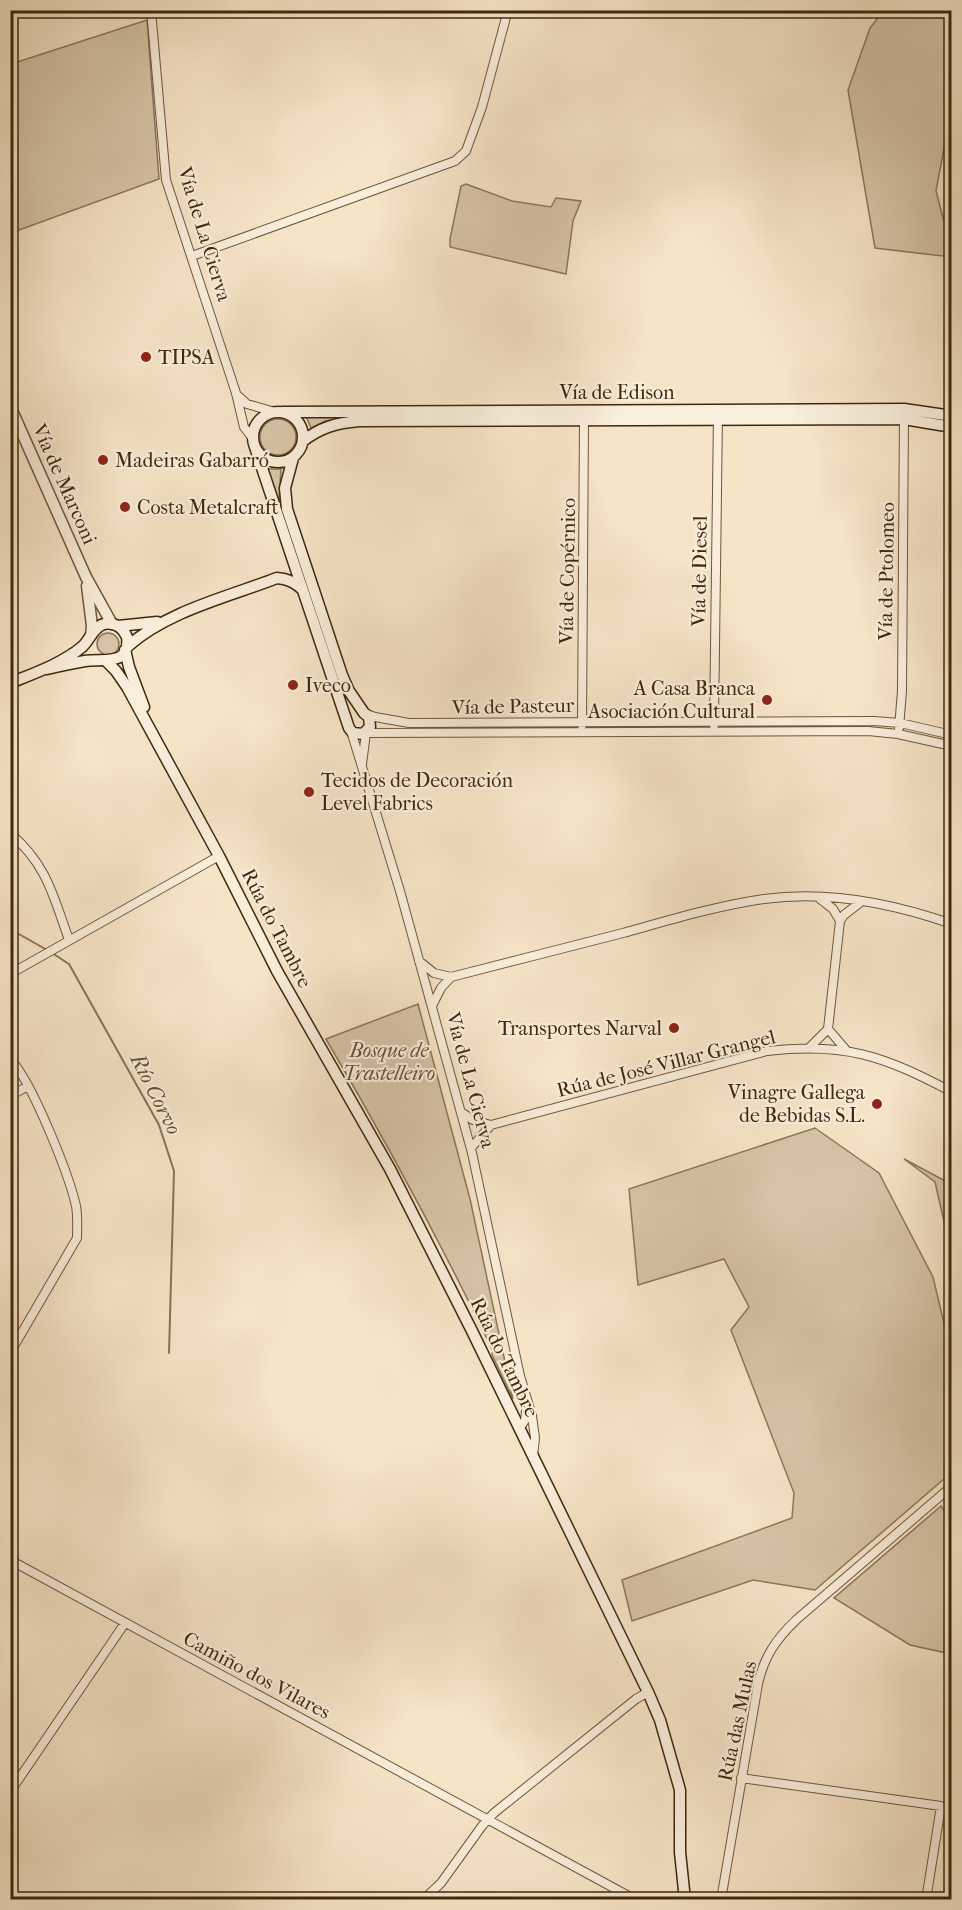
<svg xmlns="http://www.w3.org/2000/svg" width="962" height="1910" font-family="'IM FELL French Canon',serif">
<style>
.green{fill:#d7c4a7;stroke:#8c7659;stroke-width:1.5}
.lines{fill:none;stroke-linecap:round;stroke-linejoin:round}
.stream{stroke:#887255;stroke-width:2}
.minor-casing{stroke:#6e573a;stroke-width:10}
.tertiary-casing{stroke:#6e573a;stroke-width:13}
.secondary-casing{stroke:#40280b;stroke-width:13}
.minor{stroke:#f9eddb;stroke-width:8}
.tertiary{stroke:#f9eddb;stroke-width:10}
.secondary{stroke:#f9eddb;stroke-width:10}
.poi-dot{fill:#8f2418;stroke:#f9eddb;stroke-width:2}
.labels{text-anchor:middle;stroke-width:4.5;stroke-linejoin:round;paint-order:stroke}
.street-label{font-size:20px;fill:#40280b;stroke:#f9eddb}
.poi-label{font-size:20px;fill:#40280b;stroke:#f9eddb;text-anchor:start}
.park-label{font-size:20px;font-style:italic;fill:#664f32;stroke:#f9eddb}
.water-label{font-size:21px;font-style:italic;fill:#644d30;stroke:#f9eddb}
</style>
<rect width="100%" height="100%" fill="#f6e4c7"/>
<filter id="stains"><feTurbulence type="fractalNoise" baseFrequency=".00333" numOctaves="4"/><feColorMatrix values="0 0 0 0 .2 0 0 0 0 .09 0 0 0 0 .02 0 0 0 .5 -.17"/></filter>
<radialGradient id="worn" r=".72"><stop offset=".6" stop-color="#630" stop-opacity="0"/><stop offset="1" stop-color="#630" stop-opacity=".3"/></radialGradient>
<!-- green -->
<path class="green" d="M883 11H951V111L936 191 951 248V257L875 248 848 90 870 28Z
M147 20 159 179 11 233V64Z
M466 184 512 201 551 207 556 198 581 201 573 221 566 274 450 247V239L461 186Z
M306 416H355L325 421 311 428Z
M260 437a18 18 0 1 1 36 0a18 18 0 1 1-36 0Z
M266 469H281L279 499 277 500Z
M97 644a11 11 0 1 1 22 0a11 11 0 1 1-22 0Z
M418 1004 470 1199 513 1399 492 1355 493 1351C442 1245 386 1141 326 1039Z
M815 1128 879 1173 933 1277 951 1353V1473L815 1590 753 1580 632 1621 622 1580 792 1518 794 1493 731 1330 749 1307 724 1259 638 1285 629 1189Z
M904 1159 951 1184V1252L935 1182Z
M941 1506 951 1521V1654L910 1645 834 1598Z"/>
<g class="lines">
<!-- stream -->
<path class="stream" d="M10 929 47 950
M52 953 69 964 159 1125 174 1171 169 1353"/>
<defs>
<path id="minor" d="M151 10 166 180 236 393 244 427 254 440
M192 256 455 161 466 151 482 107 508 10
M236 394 247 404 275 412
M364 713 375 717 409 723 874 721 900 723 952 735
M582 725 584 417
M714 725 718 413
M899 728 902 691 904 414
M351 731 400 891 472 1153 520 1376 532 1416 535 1438 533 1456
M362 764 366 733 868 731 898 734 952 746
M10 833C47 865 53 895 69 940
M840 921 844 915 862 901
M419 961 434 973 451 977C508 962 566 948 623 933 670 920 716 906 764 899 828 890 892 903 952 924
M10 974 219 856
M432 1006 441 988 451 977
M828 1029 847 1051
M809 1048 828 1029 840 921 833 909 819 898
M10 1059C32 1081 69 1175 76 1206 78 1217 77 1227 77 1238L10 1353
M10 1096 28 1086
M461 1112 473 1120 491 1125 767 1051C845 1042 884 1056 952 1092
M471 1148 491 1125
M520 1428 525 1420 526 1411
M10 1560 636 1900
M741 1778 941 1806 926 1900
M10 1792 125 1623
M423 1900 441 1883 482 1826 494 1813 636 1699 648 1692
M721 1900 758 1684C764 1657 776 1639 796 1620L952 1486"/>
<path id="tertiary" d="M10 406 86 577 112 624
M87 586 92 626 91 635"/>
<path id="secondary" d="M282 412 904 409 952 416
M253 437a25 25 0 1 1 50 0a25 25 0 1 1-50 0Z
M303 441C321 427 337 423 359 421L904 419 952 427
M255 447 349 728 353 733 363 734 370 727 369 717 364 713 349 691 342 675 287 509 285 488 293 458
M118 626 157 622
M127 647C167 611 228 597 277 578 288 579 294 582 302 589
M125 650 129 667 144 707
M106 661 116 671 127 687 219 856 277 971 390 1169 471 1329 648 1692 660 1720 680 1790V1852L685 1900
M10 683C35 673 61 664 82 647 90 640 93 627 104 624 115 622 123 628 127 637 131 667 102 658 85 661 72 663 59 666 47 669"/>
</defs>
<!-- minor casing -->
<use href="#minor" class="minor-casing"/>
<!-- tertiary casing -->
<use href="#tertiary" class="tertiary-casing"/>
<!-- secondary casing -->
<use href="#secondary" class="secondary-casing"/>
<!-- minor -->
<use href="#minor" class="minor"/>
<!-- tertiary -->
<use href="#tertiary" class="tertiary"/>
<!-- secondary -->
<use href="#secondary" class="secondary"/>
</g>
<!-- markers -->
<g class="poi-dot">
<circle cx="146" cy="357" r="6"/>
<circle cx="103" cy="460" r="6"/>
<circle cx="125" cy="507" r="6"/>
<circle cx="293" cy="685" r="6"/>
<circle cx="767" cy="700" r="6"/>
<circle cx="309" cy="792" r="6"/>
<circle cx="674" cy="1028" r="6"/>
<circle cx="877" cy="1104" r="6"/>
</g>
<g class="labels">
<!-- street labels -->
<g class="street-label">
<text transform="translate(205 234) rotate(73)" y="7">Vía de La Cierva</text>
<text x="617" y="399">Vía de Edison</text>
<text transform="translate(65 484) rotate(66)" y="7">Vía de Marconi</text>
<text transform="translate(567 571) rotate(-89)" y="7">Vía de Copérnico</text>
<text transform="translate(699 571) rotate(-89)" y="7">Vía de Diesel</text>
<text transform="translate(886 571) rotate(-89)" y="7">Vía de Ptolomeo</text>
<text transform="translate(513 706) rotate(-1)" y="7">Vía de Pasteur</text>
<text transform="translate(277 928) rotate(63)" y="7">Rúa do Tambre</text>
<text transform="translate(666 1063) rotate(-14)" y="7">Rúa de José Villar Grangel</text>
<text transform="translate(471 1080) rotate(75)" y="7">Vía de La Cierva</text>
<text transform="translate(505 1357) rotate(64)" y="7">Rúa do Tambre</text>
<text transform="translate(257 1675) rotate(28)" y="7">Camiño dos Vilares</text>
<text transform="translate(737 1721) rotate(-78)" y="7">Rúa das Mulas</text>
</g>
<!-- poi labels -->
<g class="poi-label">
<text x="158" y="364">TIPSA</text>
<text x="115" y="467">Madeiras Gabarró</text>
<text x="137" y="514">Costa Metalcraft</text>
<text x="305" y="692">Iveco</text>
<text x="755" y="695" text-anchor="end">A Casa Branca<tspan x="755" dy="23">Asociación Cultural</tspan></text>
<text x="321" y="787">Tecidos de Decoración<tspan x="321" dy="23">Level Fabrics</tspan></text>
<text x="662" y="1035" text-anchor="end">Transportes Narval</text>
<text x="865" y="1099" text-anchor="end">Vinagre Gallega<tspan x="865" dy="23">de Bebidas S.L.</tspan></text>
</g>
<!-- park labels -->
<g class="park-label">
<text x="389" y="1057">Bosque de<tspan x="389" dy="23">Trastelleiro</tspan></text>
</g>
<!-- water labels -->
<g class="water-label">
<text transform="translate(156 1094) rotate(63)" y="7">Río Corvo</text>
</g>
</g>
<!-- margin -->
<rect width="962" height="1910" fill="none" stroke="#f6e4c7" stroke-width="36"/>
<rect x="12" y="12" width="938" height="1886" fill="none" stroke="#40280b" stroke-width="3"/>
<rect x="18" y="18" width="926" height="1874" fill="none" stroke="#40280b" stroke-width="1.5"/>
<rect width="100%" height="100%" filter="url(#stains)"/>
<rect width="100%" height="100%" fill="url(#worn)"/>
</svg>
